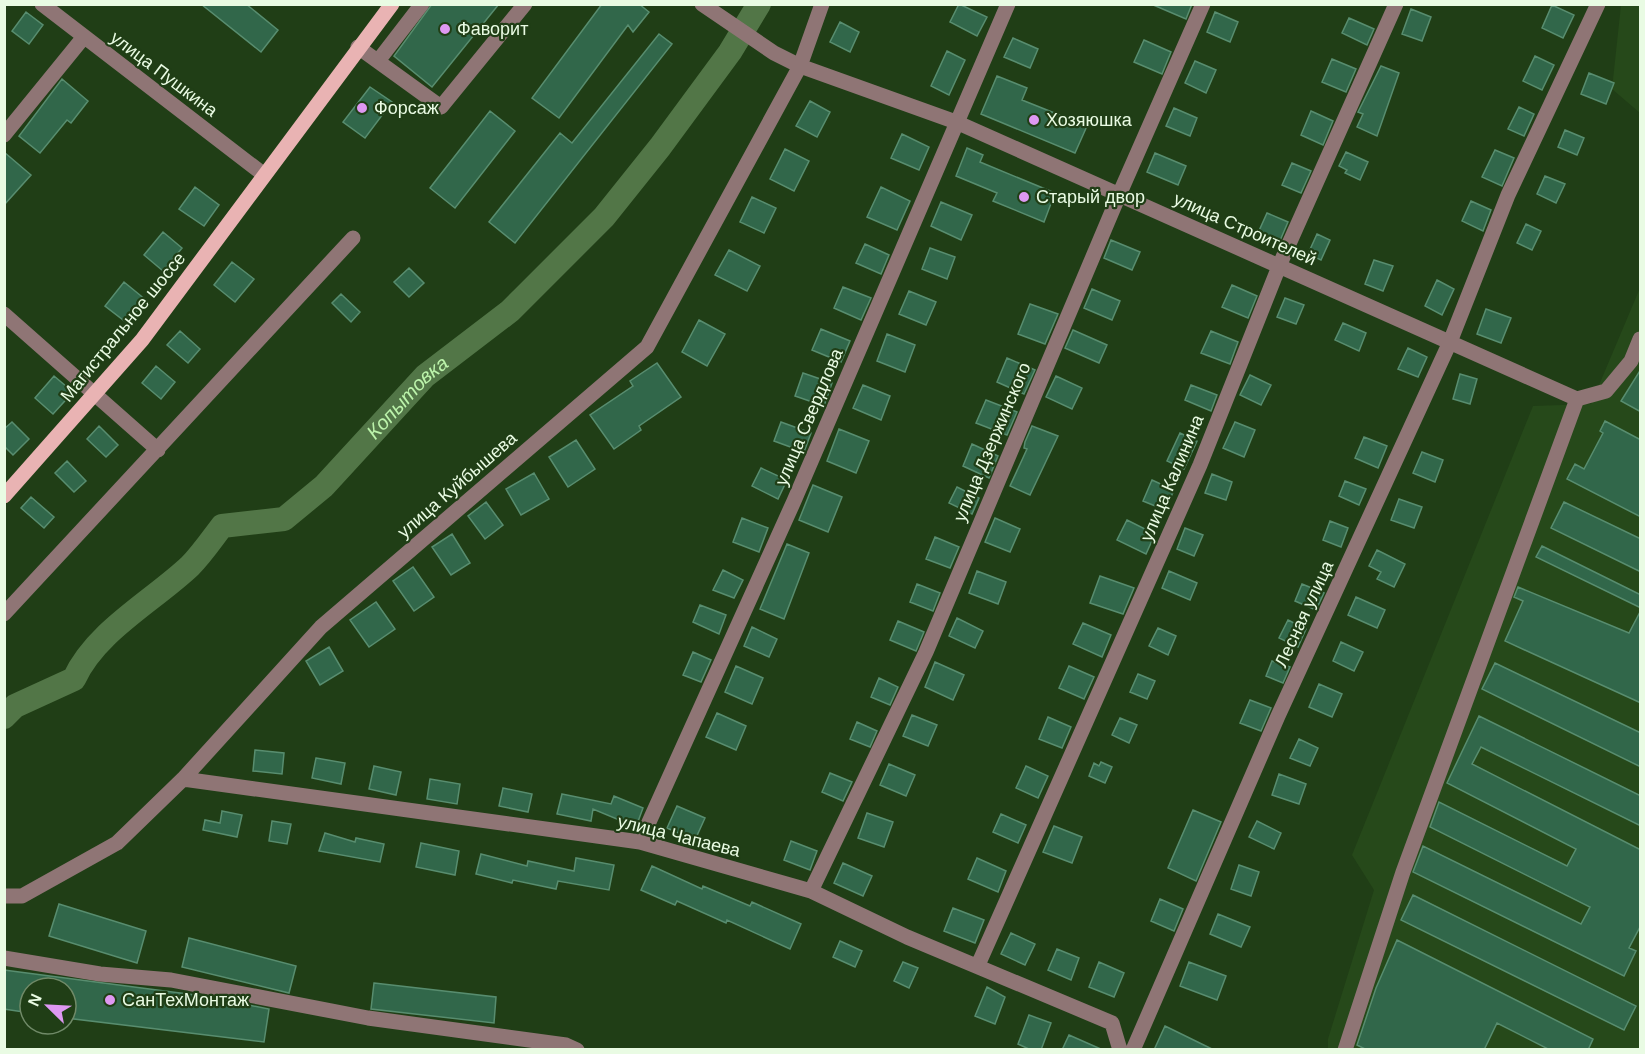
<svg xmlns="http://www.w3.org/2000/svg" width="1645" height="1054" font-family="Helvetica,sans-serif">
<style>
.built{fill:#26491a}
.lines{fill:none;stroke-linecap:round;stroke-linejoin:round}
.river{stroke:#527647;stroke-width:24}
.building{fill:#31674a;stroke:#588d6f;stroke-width:1.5}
.minor{stroke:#8f7575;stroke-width:15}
.major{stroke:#e9b3b3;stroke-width:15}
.poi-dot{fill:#de98f2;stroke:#203e16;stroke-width:2}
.labels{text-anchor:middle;stroke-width:4.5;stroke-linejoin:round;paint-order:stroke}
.poi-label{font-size:18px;fill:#e9fbe3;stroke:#203e16;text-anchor:start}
.street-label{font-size:18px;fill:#e9fbe3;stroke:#203e16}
.water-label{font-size:20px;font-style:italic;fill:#bcf3ab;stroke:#203e16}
</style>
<rect width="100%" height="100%" fill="#203e16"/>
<!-- built -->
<path class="built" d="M1621 5H1640V113L1612 89Z
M1640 288V1049L1328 1050V1039L1374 890 1352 855 1533 406 1591 404Z"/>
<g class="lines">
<!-- river -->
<path class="river" id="s1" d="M4 717 15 706 74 679C96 631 153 601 190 566 202 554 212 539 222 526L284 519 324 486 425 376 510 311 604 217 660 147 730 52 759 4"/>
</g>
<!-- building -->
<path class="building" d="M201 4H246L278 30 261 52Z
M432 4H499L432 87 394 56Z
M602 4H639L649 12 633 32 628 25 559 118 532 98Z
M959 4 987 17 977 36 950 22Z
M1151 4H1192L1186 19Z
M1552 5 1574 15 1563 38 1542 28Z
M1411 9 1431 17 1422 41 1402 34Z
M26 12 43 25 29 44 12 31Z
M1215 12 1238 22 1230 42 1207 32Z
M1349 18 1374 29 1367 45 1342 33Z
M840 22 859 32 850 52 830 42Z
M659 34 672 44 515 243 489 222 560 133 572 143Z
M1013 38 1038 49 1030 68 1004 57Z
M1144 40 1171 52 1162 74 1134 62Z
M947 51 965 60 949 95 931 86Z
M1535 56 1554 65 1542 90 1523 81Z
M1332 59 1356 69 1346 92 1322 82Z
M1195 61 1216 70 1206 93 1185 83Z
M1381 66 1399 73 1377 136 1357 127 1363 114 1358 112Z
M1589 73 1614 83 1606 104 1581 94Z
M997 76 1027 88 1022 100 1087 126 1075 153 981 114Z
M62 79 88 101 71 123 67 120 40 153 19 136Z
M370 87 392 102 365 138 343 122Z
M810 101 830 112 817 137 796 126Z
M1519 107 1534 114 1524 136 1508 129Z
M1174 108 1197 118 1190 136 1166 126Z
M490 111 515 131 455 208 430 188Z
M1311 111 1333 121 1323 145 1301 135Z
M1565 130 1584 138 1577 155 1558 147Z
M902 134 929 147 919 170 891 158Z
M967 148 983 155 980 162 1055 193 1044 222 993 201 997 193 956 176Z
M785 149 809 161 794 191 770 179Z
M1495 150 1514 158 1502 186 1482 177Z
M4 152 31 175 4 205Z
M1346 152 1368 162 1360 180 1345 173 1347 170 1339 166Z
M1155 153 1186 166 1178 185 1147 172Z
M1292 163 1311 171 1301 193 1282 185Z
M1545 176 1565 184 1556 203 1537 194Z
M195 187 219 205 204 226 179 209Z
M881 187 910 201 897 230 867 217Z
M752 197 776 208 764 233 740 222Z
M1471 201 1491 210 1483 231 1462 221Z
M941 202 972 215 961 240 931 226Z
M1267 213 1288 222 1279 243 1258 233Z
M1526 224 1541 231 1532 250 1517 243Z
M163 232 182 248 163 271 144 255Z
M1317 234 1330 240 1321 260 1308 254Z
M1111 240 1140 252 1132 270 1104 258Z
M865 244 889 255 881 274 856 263Z
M930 248 955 257 947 279 922 269Z
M729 250 760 266 747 291 715 275Z
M1374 260 1393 266 1383 291 1365 284Z
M232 262 254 279 235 302 214 285Z
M409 268 424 283 409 297 394 282Z
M1437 280 1454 289 1442 315 1425 306Z
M124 282 146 300 127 323 105 306Z
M1232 285 1257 296 1248 318 1222 307Z
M843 287 871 298 861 320 834 308Z
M1092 289 1120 301 1112 320 1084 308Z
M909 291 936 302 926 325 899 314Z
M341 294 360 312 351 322 332 303Z
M1285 298 1304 305 1296 324 1277 317Z
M1030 304 1058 314 1045 344 1018 334Z
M1486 309 1511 318 1501 343 1477 334Z
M699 320 725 334 707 366 682 352Z
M1343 323 1366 333 1359 351 1335 340Z
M821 329 850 341 841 362 812 350Z
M1073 330 1107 345 1099 363 1065 348Z
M180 331 200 349 188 363 167 345Z
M1211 331 1238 342 1230 364 1201 353Z
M887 334 915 345 905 372 877 361Z
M1408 348 1427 357 1418 377 1398 369Z
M1007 358 1035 370 1024 394 997 382Z
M657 363 681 397 639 426 641 430 614 449 590 415 633 386 630 381Z
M156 366 175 382 161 399 142 383Z
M1641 369V412L1621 401Z
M803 373 832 383 824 406 795 396Z
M1460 374 1477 379 1470 404 1453 399Z
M1250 375 1271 385 1261 405 1240 395Z
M54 376 73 392 53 414 35 398Z
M1056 376 1082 388 1072 409 1046 397Z
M863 385 890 396 881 420 853 408Z
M1191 385 1217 395 1211 411 1185 400Z
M986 400 1017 412 1007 435 976 423Z
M1605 421 1641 440V517L1567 479 1575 464 1584 469 1603 433 1600 431Z
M12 422 29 439 13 455 4 446V429Z
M781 422 811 433 804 452 774 441Z
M1235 422 1255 430 1244 457 1223 448Z
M99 426 118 445 106 457 87 439Z
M1032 426 1058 436 1030 495 1010 486 1027 449 1024 448 1025 442Z
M839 429 869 441 856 473 827 461Z
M1180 433 1197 441 1184 469 1167 461Z
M1364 437 1387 446 1378 468 1355 458Z
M576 440 595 469 568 487 549 457Z
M972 444 998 456 989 478 963 466Z
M1422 452 1443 460 1435 482 1413 473Z
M67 461 86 481 74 492 55 473Z
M761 468 787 480 778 499 752 486Z
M534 473 549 499 521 515 506 489Z
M1212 474 1232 482 1226 500 1205 493Z
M1152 480 1174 490 1165 510 1143 501Z
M1345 481 1366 489 1359 505 1339 496Z
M813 485 842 497 828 532 799 520Z
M957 487 979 498 972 514 949 503Z
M31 497 54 517 44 528 21 508Z
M1399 499 1422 507 1414 528 1391 520Z
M486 502 503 525 485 539 468 516Z
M1564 502 1641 539V572L1551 528Z
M742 518 768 528 759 552 733 542Z
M995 518 1020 529 1010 552 985 542Z
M1127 520 1155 534 1146 554 1117 540Z
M1330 521 1348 528 1341 547 1323 540Z
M1185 528 1203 535 1194 556 1177 549Z
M452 534 470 563 451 575 432 547Z
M935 537 959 547 950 568 926 559Z
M787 544 809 553 784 619 760 609Z
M1542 546 1641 595V608L1536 557Z
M1377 550 1405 564 1394 587 1377 579 1381 572 1369 566Z
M413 567 434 597 414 611 393 581Z
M723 570 743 580 734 598 713 590Z
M977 571 1006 582 998 604 969 593Z
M1169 571 1197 583 1190 600 1162 588Z
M1100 576 1134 588 1123 614 1090 603Z
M917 584 940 593 933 611 910 602Z
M1302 584 1324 593 1316 610 1295 601Z
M1518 587 1629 633 1641 610V703L1505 641 1523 601 1514 597Z
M1356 597 1385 610 1377 628 1348 615Z
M376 602 395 629 369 647 350 620Z
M700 605 726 615 719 634 693 622Z
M957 618 983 631 975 648 949 636Z
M1288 620 1306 629 1298 647 1279 638Z
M898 621 924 632 916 651 890 640Z
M1083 623 1111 635 1102 657 1073 644Z
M752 627 777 639 769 657 744 646Z
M1158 628 1176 636 1168 655 1149 646Z
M1341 642 1363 652 1354 671 1333 661Z
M329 647 343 671 320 685 306 661Z
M693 652 711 660 701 682 683 675Z
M1272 661 1290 667 1283 683 1266 676Z
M935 662 964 675 953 700 925 687Z
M1495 663 1641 733V767L1482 689Z
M736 666 763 678 752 704 725 692Z
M1069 666 1094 677 1084 699 1059 688Z
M1138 674 1155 681 1147 699 1130 692Z
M879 678 898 687 890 705 871 697Z
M1319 684 1342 694 1332 717 1309 707Z
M1250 700 1271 708 1261 731 1240 723Z
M717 713 746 726 736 750 706 737Z
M912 715 937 725 928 746 903 736Z
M1479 716 1641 796V826L1481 747 1472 764 1641 850V925L1629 948 1636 951 1624 976 1413 872 1423 846 1581 924 1590 907 1430 827 1439 802 1567 866 1576 849 1447 783Z
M1048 717 1071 727 1062 748 1039 739Z
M1120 718 1137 725 1129 743 1112 735Z
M857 722 877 731 870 747 850 739Z
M1299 739 1318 748 1310 766 1290 758Z
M255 750 284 753 282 774 253 771Z
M316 758 345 763 341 784 312 778Z
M1101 762 1112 767 1105 783 1089 776 1094 763 1099 766Z
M889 764 915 775 906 796 880 785Z
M374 766 401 772 396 795 369 789Z
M1026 766 1048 776 1038 798 1016 788Z
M830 773 852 782 843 801 822 792Z
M1279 774 1306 784 1299 804 1272 795Z
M430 779 460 784 457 804 427 799Z
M503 788 532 794 528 812 499 806Z
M562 794 611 804 614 796 643 808 636 827 593 809 591 821 557 814Z
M677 806 705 818 695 840 667 828Z
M1193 810 1221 822 1196 881 1168 868Z
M222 811 242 815 237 837 203 830 205 820 220 823Z
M867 813 893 822 884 847 858 838Z
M1001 814 1026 825 1018 843 993 832Z
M272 821 291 824 287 844 269 841Z
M1257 821 1281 833 1274 849 1249 837Z
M1054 826 1082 837 1072 863 1043 852Z
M325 833 355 842 356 838 384 844 380 862 319 851Z
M791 841 817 851 810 870 784 860Z
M421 843 459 851 455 875 416 867Z
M481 854 527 866 528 861 574 871 576 858 614 865 609 890 558 881 556 889 513 880 512 883 476 874Z
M977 858 1006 871 998 892 968 879Z
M843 863 872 876 863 896 834 883Z
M1239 865 1259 872 1251 896 1231 889Z
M652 866 702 889 703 886 750 906 752 902 801 924 790 949 727 920 726 923 677 901 675 905 641 890Z
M1413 895 1636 1006 1624 1030 1401 920Z
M1160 899 1183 909 1174 931 1151 921Z
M59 904 146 931 137 963 49 936Z
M953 908 984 920 975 943 944 931Z
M1218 914 1250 927 1241 947 1210 934Z
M1011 933 1035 944 1025 965 1001 954Z
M189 938 296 966 289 993 182 967Z
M1397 940 1593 1039 1588 1050H1550L1497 1023 1484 1050H1367L1357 1045 1376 988Z
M840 941 862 951 855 967 833 957Z
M1057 949 1079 958 1071 980 1048 970Z
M903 962 918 968 909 988 894 981Z
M1099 962 1124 973 1114 997 1089 987Z
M1189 962 1226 976 1217 1000 1180 986Z
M4 970 203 996 269 1009 264 1042 66 1018V988H30V1013L4 1009Z
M374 983 496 997 494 1023 371 1009Z
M987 987 1005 997 995 1024 975 1016Z
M1029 1015 1051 1023 1041 1050H1031L1018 1044Z
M1165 1026 1214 1050H1154Z
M1069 1035 1103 1050H1062Z"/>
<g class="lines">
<!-- minor -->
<path class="minor" d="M42 4 263 174
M702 4 774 53 800 66 956 122 1577 399
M358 47 441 107 525 4
M378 61 422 4
M4 135 83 38
M4 314 158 450
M4 614 353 238
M183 779 640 842 811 891 907 937 1112 1023 1120 1050
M640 842 794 501 1008 4
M811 891 926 652 1119 195 1203 4
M4 896H22L117 843 183 779 321 627 647 347 800 66 822 4
M4 958 100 974 171 980 368 1018 566 1045 577 1050
M978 965 1200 465 1280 264 1396 4
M1133 1050 1278 716 1450 342 1508 195 1598 4
M1345 1050 1403 872 1577 399 1606 391 1631 361 1640 339"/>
<!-- major -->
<path class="major" d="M4 496 142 340 392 4"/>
</g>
<!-- markers -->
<g class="poi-dot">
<circle cx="445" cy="29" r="6"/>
<circle cx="362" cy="108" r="6"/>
<circle cx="1034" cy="120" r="6"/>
<circle cx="1024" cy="197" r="6"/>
<circle cx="110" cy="1000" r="6"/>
</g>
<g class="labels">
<!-- poi labels -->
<g class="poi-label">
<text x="457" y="35">Фаворит</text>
<text x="374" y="114">Форсаж</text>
<text x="1046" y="126">Хозяюшка</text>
<text x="1036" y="203">Старый двор</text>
<text x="122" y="1006">СанТехМонтаж</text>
</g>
<!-- street labels -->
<g class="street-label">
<text transform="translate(164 74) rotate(37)" y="6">улица Пушкина</text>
<text transform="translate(1245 229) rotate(24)" y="6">улица Строителей</text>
<text transform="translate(123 327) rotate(-51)" y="6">Магистральное шоссе</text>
<text transform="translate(809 417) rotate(-67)" y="6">улица Свердлова</text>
<text transform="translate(992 442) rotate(-67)" y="6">улица Дзержинского</text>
<text transform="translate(1172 478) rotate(-67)" y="6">улица Калинина</text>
<text transform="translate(457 485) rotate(-41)" y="6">улица Куйбышева</text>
<text transform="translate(1304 614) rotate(-65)" y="6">Лесная улица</text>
<text transform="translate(679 836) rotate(14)" y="6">улица Чапаева</text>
</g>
<!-- water labels -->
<g class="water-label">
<text dy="7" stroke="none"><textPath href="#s1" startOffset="531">Копытовка</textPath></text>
</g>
</g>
<!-- border -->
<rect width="1645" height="1054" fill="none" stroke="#e9fbe3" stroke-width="12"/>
<!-- north arrow -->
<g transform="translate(48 1006) rotate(294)"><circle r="28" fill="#203e16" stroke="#708a68" stroke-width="1.5"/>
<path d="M0-4.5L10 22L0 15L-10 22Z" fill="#de98f2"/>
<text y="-9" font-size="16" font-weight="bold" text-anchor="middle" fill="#e9fbe3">N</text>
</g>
</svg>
